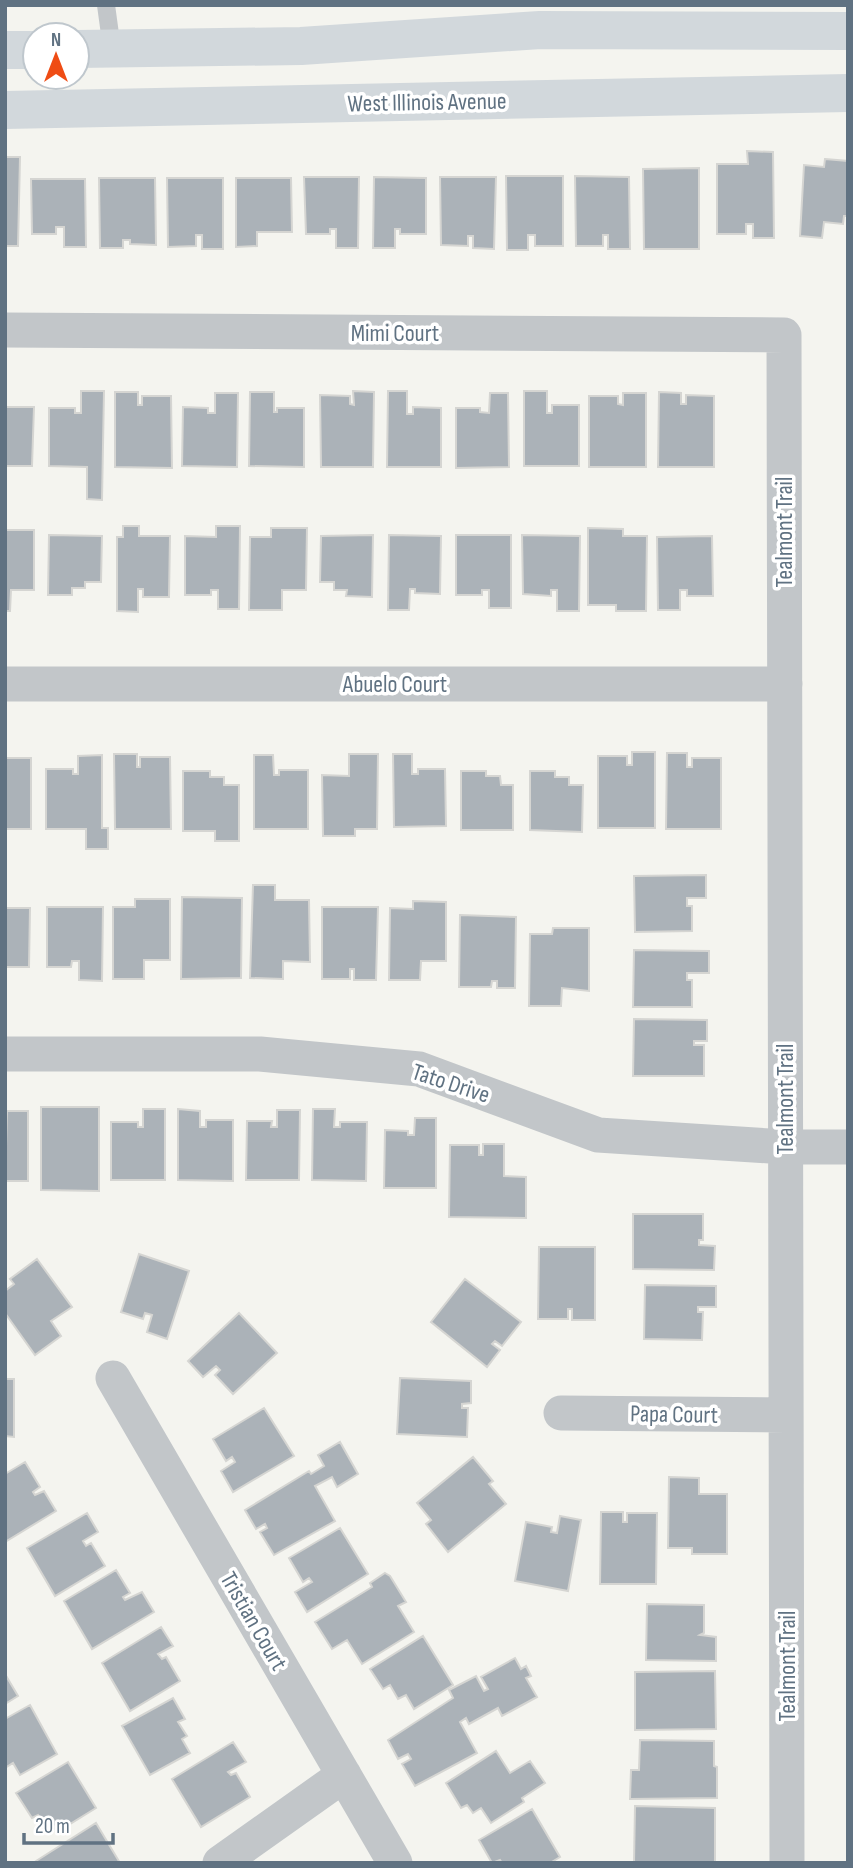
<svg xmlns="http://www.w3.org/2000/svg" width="853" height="1868" font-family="'Sofia Sans Condensed',sans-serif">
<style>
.building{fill:#abb2b8;stroke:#d5d5d2;stroke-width:2}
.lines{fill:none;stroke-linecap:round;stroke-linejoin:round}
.lane{stroke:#c2c6c9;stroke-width:18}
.street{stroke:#c2c6c9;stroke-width:35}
.secondary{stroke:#d2d8dc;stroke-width:38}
.labels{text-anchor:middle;stroke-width:7;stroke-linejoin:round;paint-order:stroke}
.street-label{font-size:24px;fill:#607282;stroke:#fff}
</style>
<rect width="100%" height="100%" fill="#f4f4ef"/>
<!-- building -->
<path class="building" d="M747 151 773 152 774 238H753V224H746V234H717V164H748Z
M5 157H20L18 246H5Z
M825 159 848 161V216H844L843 224 824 222 822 238 800 236 804 165 824 167Z
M699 168V249H644L643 169Z
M506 176H563V246H535V235H528V250H507Z
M575 176 629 177 630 249H608V235H603V246H576Z
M304 177H359L358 248H336V229H330V234H306Z
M374 177 426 178V234H400V229H395V248H373Z
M440 177H496L494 249 473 248V236H468V246L441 245Z
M99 178H155L156 245 130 244V240H123V248H100Z
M167 178H223V249H202V235H196V246L168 247Z
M236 178H291L292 232H257V246L236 247Z
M31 179H85L86 247H64V227H56V234H32Z
M81 391H104L102 500 87 499V467L49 466V408H75V413H81Z
M353 391 374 392 373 467H321L320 395 350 396V404L354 405Z
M388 391H407V414H413V407L441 408V467H387Z
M524 391H547V413H552V405H579V466H524Z
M115 392H138V405H142V396H171L172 468 115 467Z
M250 392H274V412H277V408H304V467L249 466Z
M659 392 681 393V404H686V395L714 396V467H658Z
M215 393H238L237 467 182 466 183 407 208 408V413H215Z
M490 393H508L509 467 456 468V408H480V412L489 413Z
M623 393H646V467H589V396H618V404L623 405Z
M6 407H34L32 466H5Z
M123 526H139V536H170L169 597H143V589H138V612L117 611V537H123Z
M216 526H240L239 609H218V590H211V595H185V536L216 537Z
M271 528H307L306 590H282V610H249L250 537H271Z
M588 528 623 529V536H647L646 611H616V605H588Z
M5 530H34V590H11L10 611H5Z
M49 535 102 536 101 582H85V588H72V595H48Z
M373 535 372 597 346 596 347 590H334V582H320L321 536Z
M389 535 441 536 440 594 415 593V589H410L409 610H388Z
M456 535H511V608H489V590H482V595H456Z
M522 535 580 536 579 611H557V590H551V596L523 594Z
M712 536 713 596H687V590H680V610H658L657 537Z
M632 752H655V828H598V756H627V765H632Z
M667 753H687V767H692V758H721V829H666Z
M114 754H137V767H140V757H170L171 829H115Z
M349 754H378L377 829H355V836H323L322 775 349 776Z
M393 754H412V774H418V769H445L446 826 394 827Z
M102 755V828H108V849H86V829H46V769H73V774H78V756Z
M254 755H273L274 775H279V770H308V829H254Z
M5 758H31V829H5Z
M183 771H210V777H224V785H239V841H215V831H183Z
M461 771H486V776H500L501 785H513V830H461Z
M530 771H555V777H569V785H583L582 832 530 830Z
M706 875V898H687V906H692V931L635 932 634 876Z
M253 885H275V900H309L310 962 283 961V979L250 978Z
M182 897 242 898 241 978 181 979Z
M135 899H170V960H144V979H113V907H135Z
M413 901 446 902V961H421L420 980H389L390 908 413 909Z
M47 907H103L102 981 79 980V961H72L71 967H47Z
M322 907H378L376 980H354V969H350V979H322Z
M5 908H30L29 967H5Z
M460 915 516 917 515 988H497V981H492L491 987H459Z
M553 928H589V991L562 988 561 1006H529L530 934H552Z
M634 950 709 951V973H687V980H692V1007H633Z
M634 1019 707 1020V1041H694V1045H704V1076H633Z
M41 1107H99V1191L41 1190Z
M143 1109H165V1180H111V1122H138V1127H143Z
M178 1109 200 1111V1127H206V1120H233V1181L178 1180Z
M313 1109H335L334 1127H340V1122H367L366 1181 312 1180Z
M277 1110H300L299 1180H246L247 1121H272L271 1127H277Z
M7 1111H28V1181H5Z
M415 1118H436V1188H384L385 1130 408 1131V1135H414Z
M483 1144H504V1176L526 1177V1218L449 1217 450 1145H479V1155H483Z
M633 1214H703V1240H699V1245L715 1246 714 1270 633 1269Z
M539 1247H595V1320H572V1309H568V1319H538Z
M139 1254 189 1271 167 1339 147 1332 152 1315 145 1313 143 1319 121 1312Z
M37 1259 72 1307 51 1321 61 1336 35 1355 5 1313V1291L14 1284 10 1279Z
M465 1279 521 1322 502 1346 495 1341 492 1344 500 1350 487 1367 431 1322Z
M645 1285 716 1286V1307H698V1312H703L702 1340 644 1339Z
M239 1313 277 1353 233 1394 215 1375 220 1370 216 1366 203 1377 188 1361Z
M400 1378 471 1381V1403L462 1404V1408H468L467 1437 397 1434Z
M5 1379H14V1437L5 1436Z
M264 1408 294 1456 233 1492 221 1471 235 1462 232 1457 226 1461 213 1439Z
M340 1442 358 1474 337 1487 332 1477 315 1486 335 1521 274 1555 260 1532 267 1528 265 1524 256 1529 245 1510 309 1471 311 1474 324 1466 318 1455Z
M473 1457 493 1481 489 1484 506 1504 448 1552 426 1524 431 1520 417 1503Z
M25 1462 40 1487 33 1492 35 1495 44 1491 56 1511 5 1542V1474Z
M669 1477 699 1478V1494H727V1554H692V1548H668Z
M601 1512H623V1522H627V1513H657L656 1584H600Z
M87 1513 98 1532 83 1541 86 1546 91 1543 105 1566 55 1596 27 1548Z
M560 1516 581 1520 568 1591 515 1581 526 1522 552 1527 551 1532 557 1533Z
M340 1528 368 1574 307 1612 295 1592 312 1582 309 1578 303 1582 289 1558Z
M116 1570 130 1593 123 1597 125 1600 142 1592 154 1612 92 1649 64 1601Z
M385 1573 390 1576 406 1602 398 1606 414 1632 362 1664 347 1640 332 1649 315 1622 372 1587 370 1583Z
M647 1604 704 1605V1633L700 1635 716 1637V1661L646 1660Z
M161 1627 173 1646 158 1654 162 1659 166 1657 180 1681 130 1711 102 1663Z
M423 1636 453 1685 414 1709 406 1695 398 1699 390 1685 383 1689 370 1669Z
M515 1658 521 1669 526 1666 531 1676 526 1678 537 1697 502 1716 498 1708 469 1724 466 1718 460 1722 477 1753 415 1786 402 1764 411 1759 408 1754 398 1759 388 1740 453 1698 449 1690 476 1676 484 1691 488 1689 481 1677Z
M715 1671 716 1729 635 1730V1672Z
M5 1674 18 1696 5 1704Z
M173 1698 185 1719 178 1722 187 1736 182 1739 190 1753 150 1775 122 1726Z
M30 1705 57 1754 20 1775 13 1763 5 1768V1719Z
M640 1740 714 1741V1766L717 1767V1798L630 1799 631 1770H639Z
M233 1742 246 1762 228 1772 231 1775 236 1773 250 1797 201 1827 172 1779Z
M496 1751 510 1773 530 1761 545 1783 522 1798 524 1802 491 1823 481 1808 473 1813 467 1805 461 1808 446 1783Z
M68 1762 96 1808 57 1832 51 1821 44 1826 38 1815 32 1818 16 1793Z
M635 1806 715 1808V1863H634Z
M532 1809 560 1857 550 1863H502L500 1860 492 1863 479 1840Z
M96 1823 120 1863H37L36 1861Z"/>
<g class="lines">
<!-- lane -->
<path class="lane" d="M106 5 112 49"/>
<!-- street -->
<path class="street" d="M5 330 784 335 787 1863
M5 684H785
M5 1054H260L419 1069 598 1135 785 1147H848
M113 1378 395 1863
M561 1413 786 1415
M220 1863 344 1775"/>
<!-- secondary -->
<path class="secondary" d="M77 49 301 46 540 30 848 31
M5 50H35
M5 110 848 93"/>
</g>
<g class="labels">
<!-- street labels -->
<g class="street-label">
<text transform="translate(427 102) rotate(-1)" y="8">West Illinois Avenue</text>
<text x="395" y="341">Mimi Court</text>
<text transform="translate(784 532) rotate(-90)" y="8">Tealmont Trail</text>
<text x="395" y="692">Abuelo Court</text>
<text transform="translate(451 1083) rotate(18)" y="8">Tato Drive</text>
<text transform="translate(785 1099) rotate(-90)" y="8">Tealmont Trail</text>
<text transform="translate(674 1414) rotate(1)" y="8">Papa Court</text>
<text transform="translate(254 1621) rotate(60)" y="8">Tristian Court</text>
<text transform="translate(787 1666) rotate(-90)" y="8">Tealmont Trail</text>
</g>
</g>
<!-- border -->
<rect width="853" height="1868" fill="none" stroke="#607282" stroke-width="14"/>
<!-- north arrow -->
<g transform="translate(56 56)"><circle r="33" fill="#ffffff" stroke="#bfc7cd" stroke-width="2"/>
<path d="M0-5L12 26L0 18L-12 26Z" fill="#ef4c14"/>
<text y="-10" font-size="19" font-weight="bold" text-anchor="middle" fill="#607282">N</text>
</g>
<!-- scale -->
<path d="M24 1833v10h89v-10" fill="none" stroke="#607282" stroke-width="3.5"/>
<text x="35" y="1833" font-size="21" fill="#607282" stroke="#ffffff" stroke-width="5" paint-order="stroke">20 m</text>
</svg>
